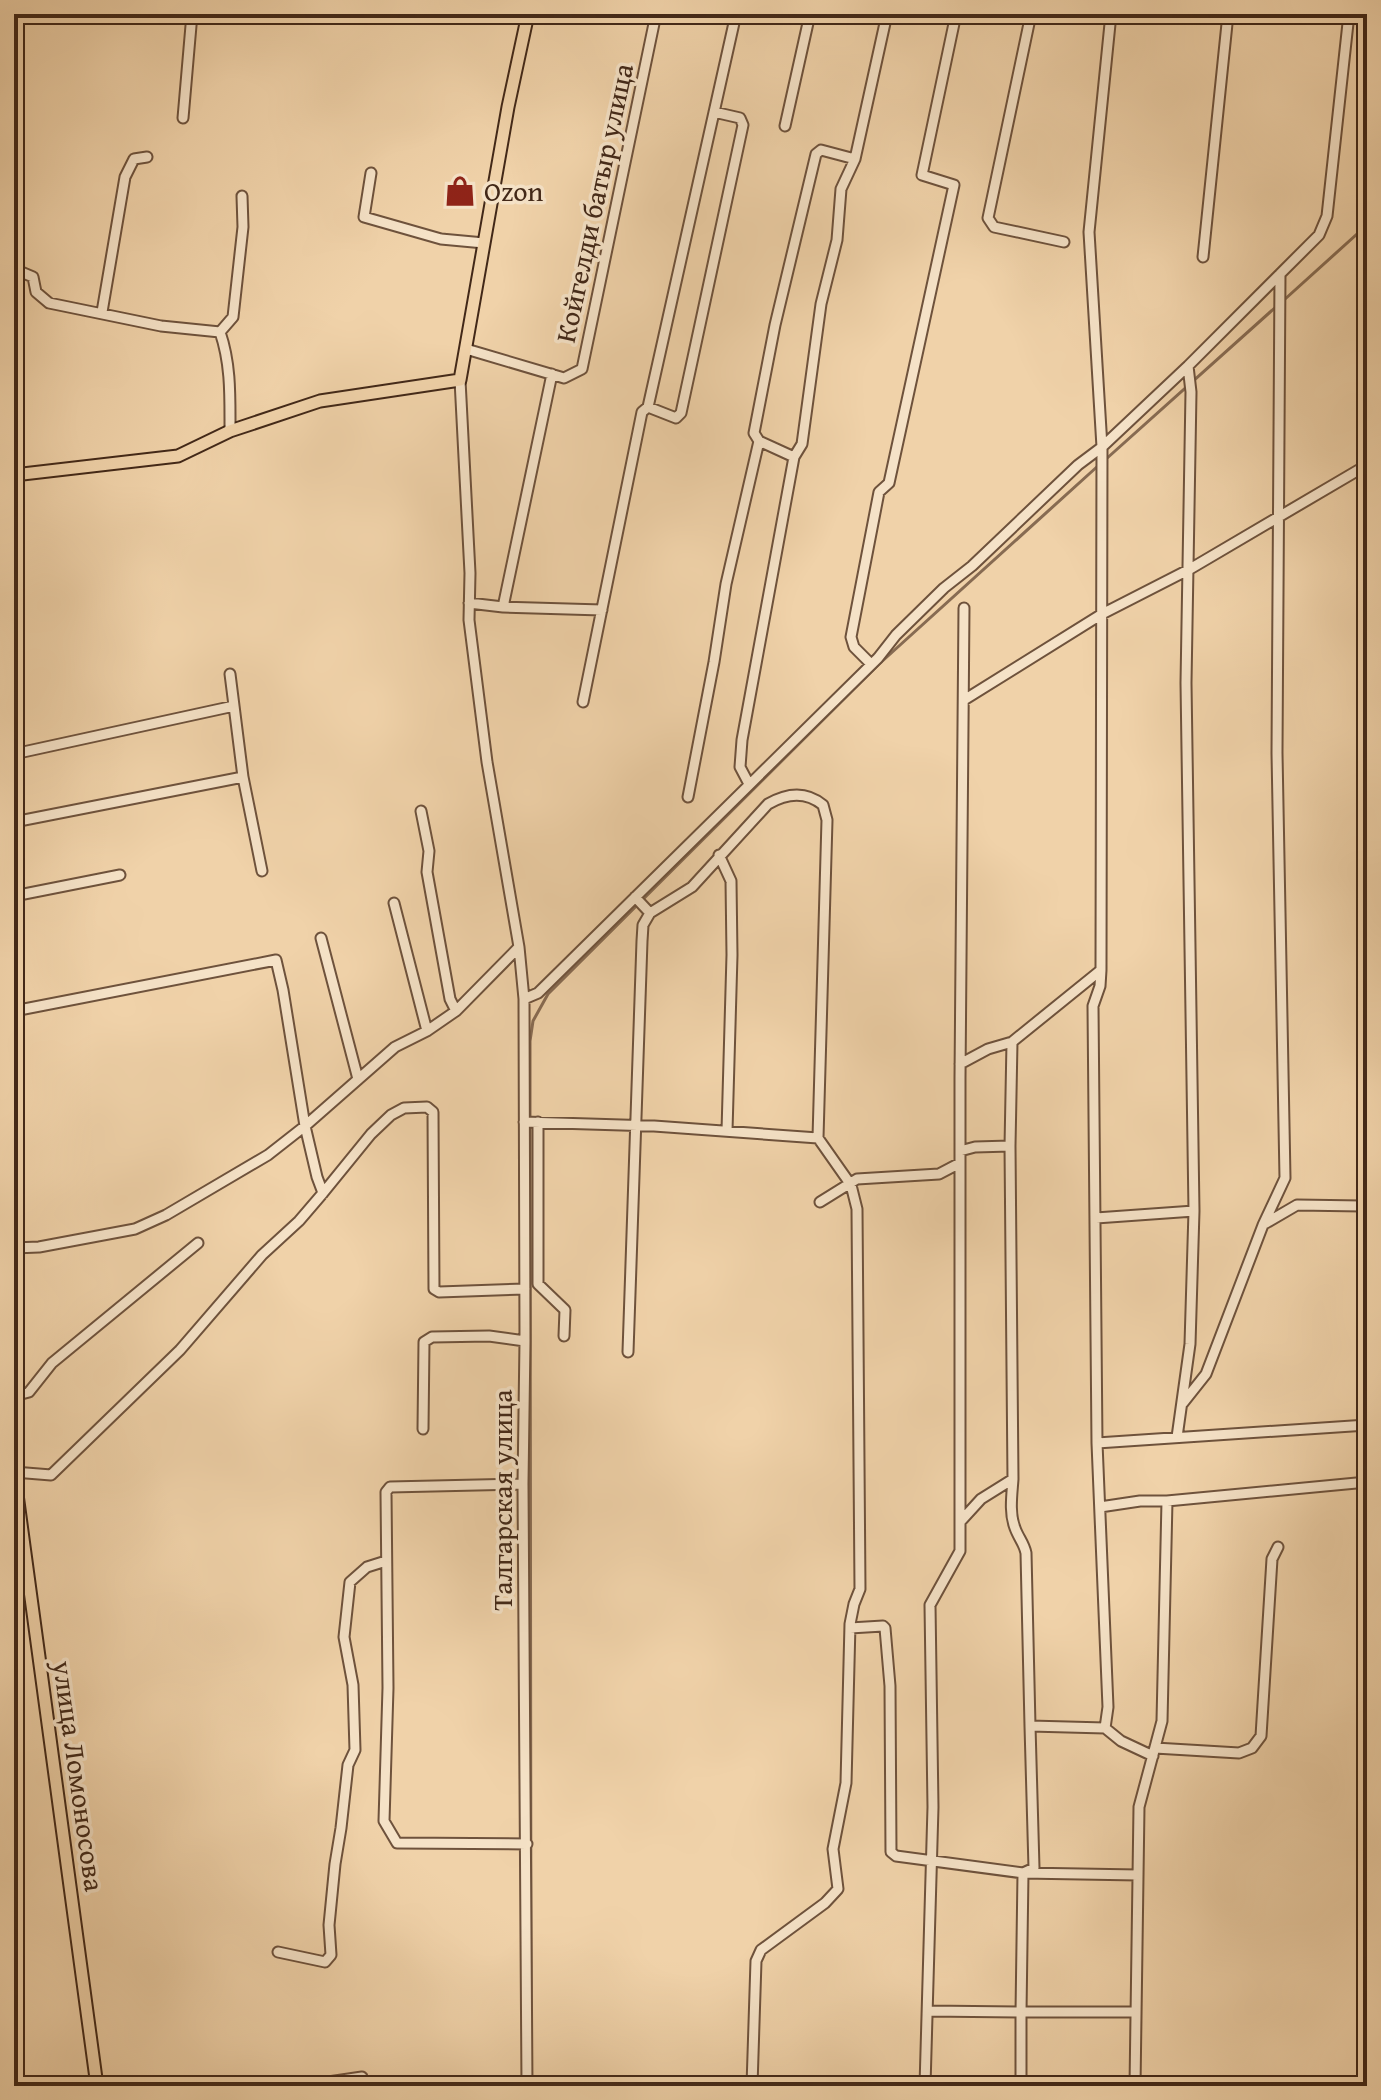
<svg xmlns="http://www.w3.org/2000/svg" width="1381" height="2100" font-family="'Gentium Book Plus',serif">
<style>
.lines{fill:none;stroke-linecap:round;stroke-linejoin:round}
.stream{stroke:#876b52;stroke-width:3}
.minor-casing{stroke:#6e523c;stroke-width:13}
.major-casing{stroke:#422818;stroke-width:15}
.minor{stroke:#f5e2c7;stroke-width:9}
.major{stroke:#f0d2a9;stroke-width:11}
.labels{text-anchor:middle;stroke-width:7;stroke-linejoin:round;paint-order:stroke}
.poi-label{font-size:28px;fill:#422818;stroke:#f5e2c7;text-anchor:start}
.street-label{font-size:28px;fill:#422818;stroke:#f5e2c7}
</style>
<rect width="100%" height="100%" fill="#f0d2a9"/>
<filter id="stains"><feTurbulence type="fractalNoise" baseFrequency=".0025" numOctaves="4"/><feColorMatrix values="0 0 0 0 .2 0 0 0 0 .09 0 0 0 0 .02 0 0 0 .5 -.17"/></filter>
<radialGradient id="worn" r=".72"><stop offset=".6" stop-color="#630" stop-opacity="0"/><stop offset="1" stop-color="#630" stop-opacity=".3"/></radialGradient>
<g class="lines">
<!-- stream -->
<path class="stream" d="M1284 300 1367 225
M1105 460 1278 305
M530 1118V1041L533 1021 548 994 878 665 1099 465
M530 1126 531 2030"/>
<defs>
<path id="minor" d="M1031 14 988 218 994 227 1064 242
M1111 14 1089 232 1102 447 1101 970 1100 986 1093 1006 1097 1443 1108 1707 1105 1728 1121 1741 1153 1756
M183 118 192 14
M785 126 810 14
M371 173 364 217 441 239 484 243
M1203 257 1228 14
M14 269 33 277 36 292 49 303 161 326 220 332C231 364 230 396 230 431
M102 312 125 177 134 159 147 157
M220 332 233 317 243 227 242 196
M466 349 564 378 582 369 656 14
M460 380 470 573 469 620 487 762 519 947 524 999 525 1341 523 1484 527 2086
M648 407 676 418 681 413 743 125 740 118 714 112
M794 457 759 441 754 433 775 325 816 154 821 150 855 159
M469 603 503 607 552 374
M503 607 602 610
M1367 643V767
M871 664 854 647 851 637 879 492 889 483 954 185 922 175 956 14
M964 700 1102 614 1190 569 1367 465
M583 702 642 412 648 407 736 14
M14 754 234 706
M243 777 262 871
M749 784 740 767 742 740 794 457 802 444 821 304 837 240 841 189 855 159 887 14
M688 797 714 662 726 584 759 441
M421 811 429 851 427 872 450 999 456 1011
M14 822 243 777 230 674
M719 855 731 881 732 955 727 1131
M14 896 120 875
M394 903 427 1031
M650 913 692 887 768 804C787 793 806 791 823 805L827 820 818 1138
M321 938 358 1079
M524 999 538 993 878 658 896 635 944 588 972 566 1078 465 1102 447 1188 366 1319 235 1327 216 1349 14
M14 1011 276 960 283 990 305 1126 395 1047 427 1031 456 1011 519 947
M960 1064 988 1049 1012 1042
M524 1122 654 1126 818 1138 851 1185 857 1209 860 1589 854 1604 850 1624 846 1783 833 1849 838 1889 825 1903 761 1950 756 1961 752 2086
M538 1122V1284L565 1310 564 1336
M960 1151 975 1147 1010 1146
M820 1202 857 1179 939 1174 960 1163
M1096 1218 1194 1211
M1266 1223 1297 1205 1362 1206 1367 1203
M14 1248 39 1247 135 1229 166 1215 268 1155 305 1126 317 1177 323 1193
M628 1352 642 941 643 925 650 913 635 897
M14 1396 29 1392 52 1363 198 1243
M1183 1403 1206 1374 1263 1225 1285 1178 1277 753 1280 274
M423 1429 424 1342 432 1337 489 1336 525 1341
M1177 1437 1190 1344 1194 1211 1186 683 1191 392 1188 366
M1097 1443 1367 1425
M14 1472 51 1475 180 1350 262 1255 299 1221 323 1193 371 1134 391 1115 404 1108 427 1107 433 1112 434 1289 439 1292 525 1289
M1013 1479C1012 1494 1009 1513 1015 1528 1018 1537 1024 1543 1026 1553L1030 1726 1105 1728
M523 1484 390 1487 386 1492 388 1688 384 1821 397 1843 527 1844
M1100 1507 1140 1501H1167L1367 1482
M960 1522 981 1499 1013 1479 1010 1146 1012 1042 1101 970
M850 1628 883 1626 885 1628 890 1686 891 1852 896 1856 1023 1873 1138 1875
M1155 1748 1239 1753 1252 1748 1261 1736 1272 1559 1278 1547
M278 1952 325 1962 331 1955 329 1925 335 1864 341 1828 348 1765 355 1750 353 1685 344 1637 350 1582 367 1567 386 1561
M928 2011 1021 2012 1023 1873 1034 1868 1030 1726
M301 2086 362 2077
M925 2086 933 1807 930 1605 960 1551V1078L964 608
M1021 2086V2012H1136
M1135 2086 1139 1807 1162 1721 1167 1501"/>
<path id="major" d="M14 475 178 456 230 431 320 401 460 380 508 107 528 14
M14 1472 97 2086"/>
</defs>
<!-- minor casing -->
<use href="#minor" class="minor-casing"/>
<!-- major casing -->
<use href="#major" class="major-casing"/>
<!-- minor -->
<use href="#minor" class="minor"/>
<!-- major -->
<use href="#major" class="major"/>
</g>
<!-- icons -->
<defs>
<symbol id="shop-bare" viewBox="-9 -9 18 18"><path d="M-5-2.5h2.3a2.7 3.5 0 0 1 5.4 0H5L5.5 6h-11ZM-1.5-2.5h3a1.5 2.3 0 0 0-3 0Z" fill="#8f2418" stroke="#f5e2c7" stroke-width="2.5" paint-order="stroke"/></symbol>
</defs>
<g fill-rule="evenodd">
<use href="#shop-bare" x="438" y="169" width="44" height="44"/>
</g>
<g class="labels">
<!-- poi labels -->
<g class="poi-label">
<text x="484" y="201">Ozon</text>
</g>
<!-- street labels -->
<g class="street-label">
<text transform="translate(594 203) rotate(-78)" y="10">Койгелди батыр улица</text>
<text transform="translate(502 1500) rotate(-90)" y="10">Талгарская улица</text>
<text transform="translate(79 1776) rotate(82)" y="10">улица Ломоносова</text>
</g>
</g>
<!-- margin -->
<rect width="1381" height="2100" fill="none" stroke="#f0d2a9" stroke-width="48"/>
<rect x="16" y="16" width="1349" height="2068" fill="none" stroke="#422818" stroke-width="4"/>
<rect x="24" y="24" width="1333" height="2052" fill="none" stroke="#422818" stroke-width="2"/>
<rect width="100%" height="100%" filter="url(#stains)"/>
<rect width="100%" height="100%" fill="url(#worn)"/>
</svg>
